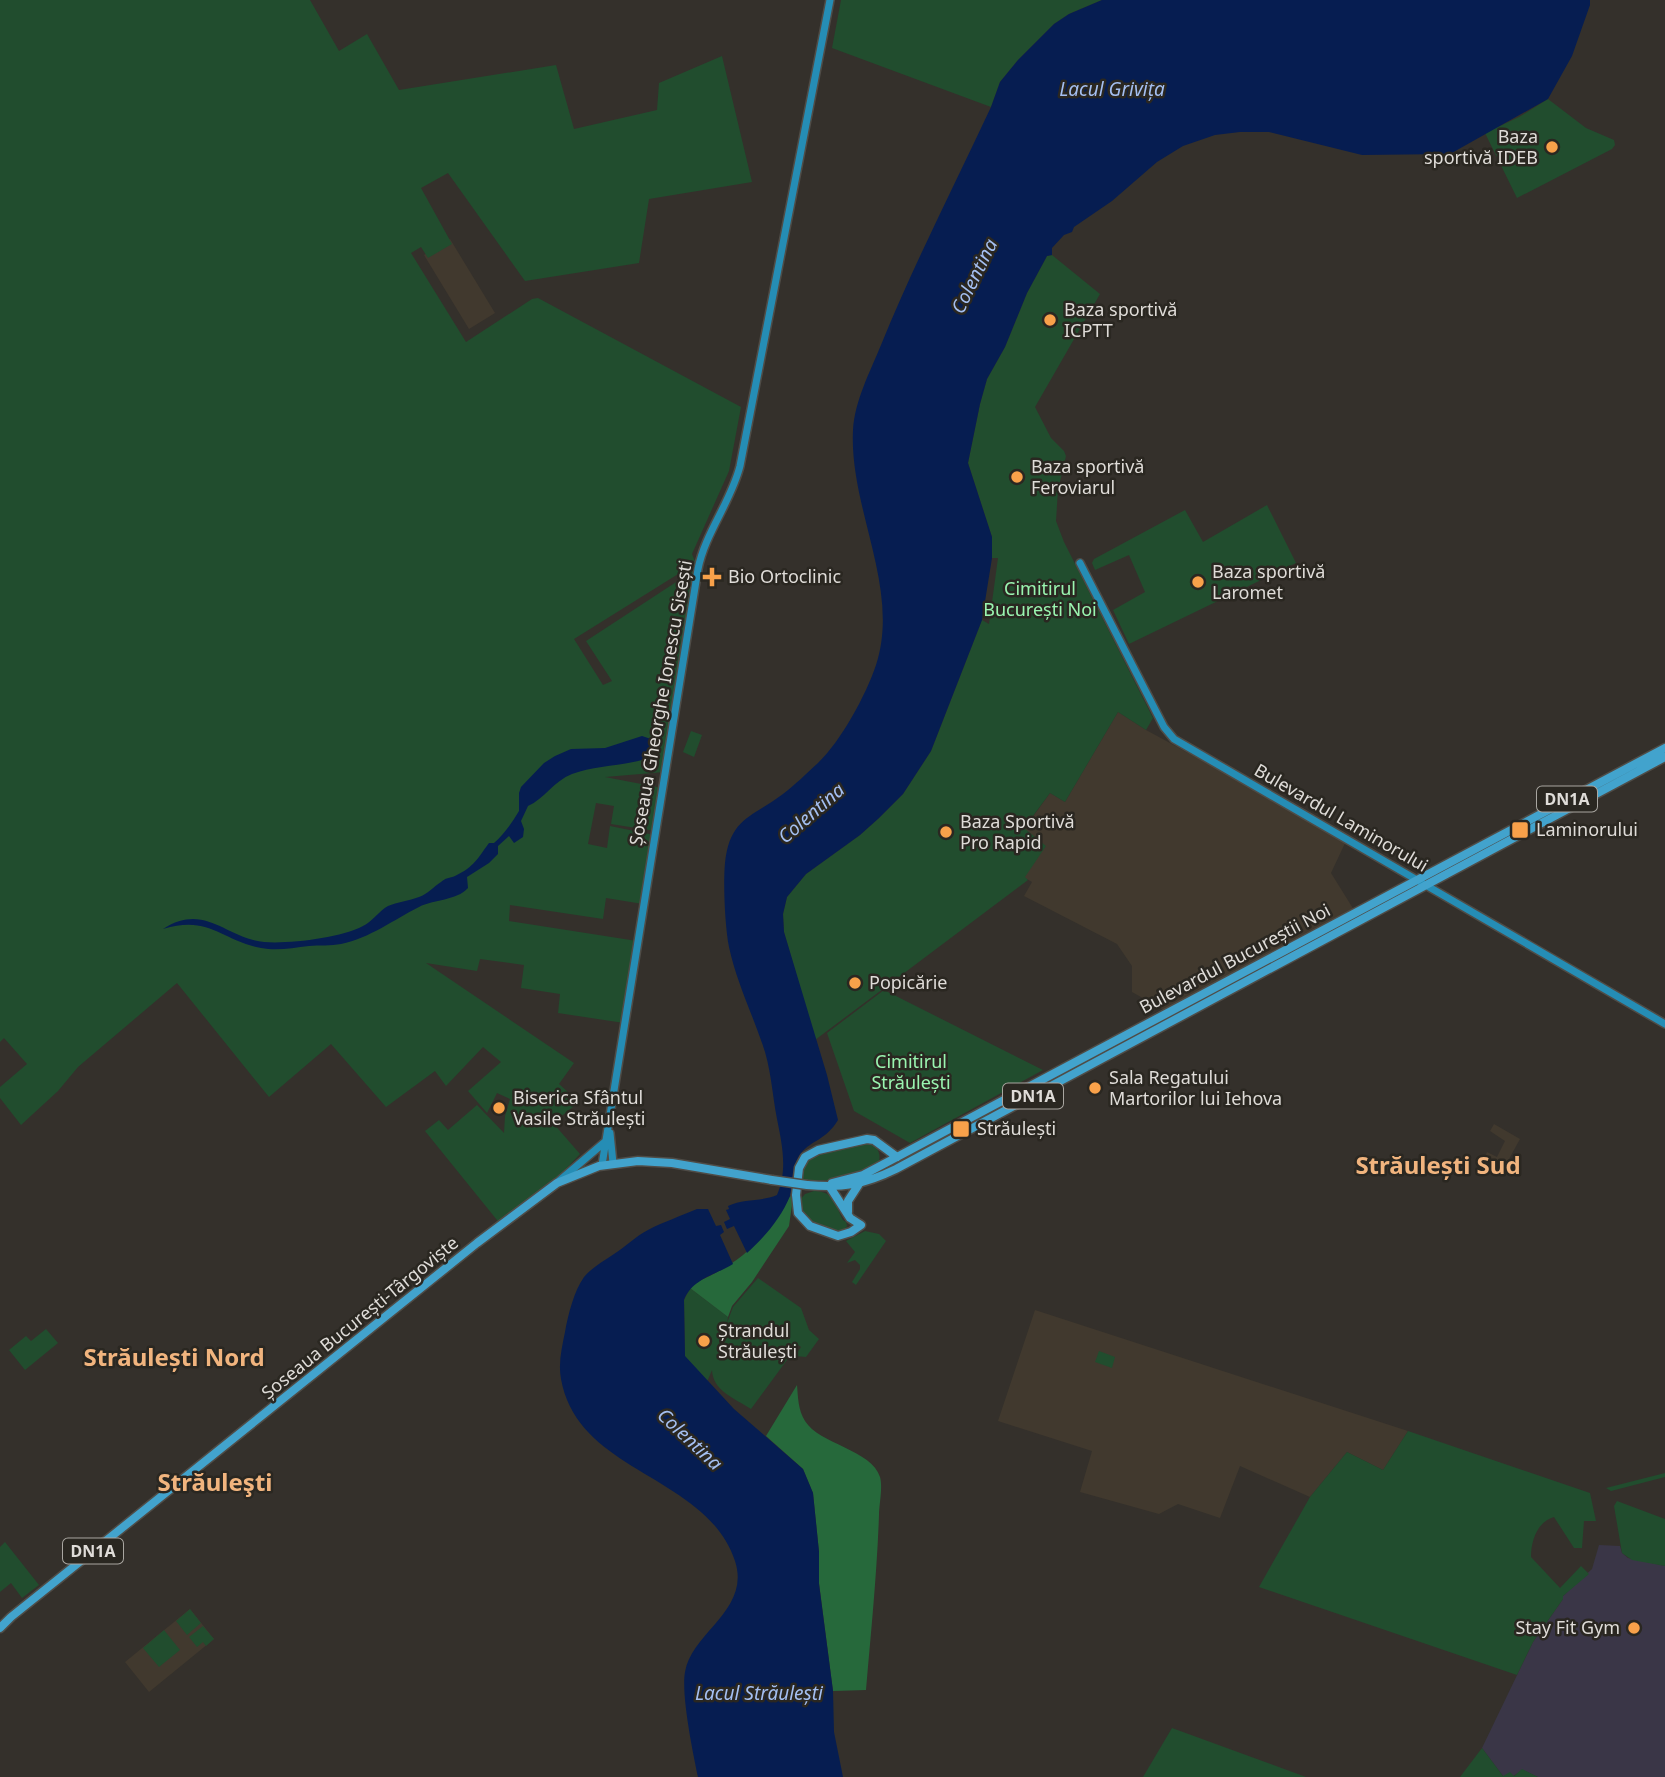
<svg xmlns="http://www.w3.org/2000/svg" width="1665" height="1777" font-family="'Noto Sans',sans-serif">
<style>
.commercial{fill:#3a3647}
.built{fill:#41392e}
.green{fill:#214d2e}
.forest{fill:#26693b}
.water{fill:#061d51}
.lines{fill:none;stroke-linecap:round;stroke-linejoin:round}
.secondary-casing{stroke:#4f4c47;stroke-width:10}
.primary-casing{stroke:#4f4c47;stroke-width:11}
.secondary{stroke:#258db5;stroke-width:7}
.primary{stroke:#42a3cd;stroke-width:8}
.primary-bridge-casing{stroke:#4f4c47;stroke-width:11;stroke-linecap:butt}
.primary-bridge{stroke:#42a3cd;stroke-width:8}
.poi-dot{fill:#f8a14a;stroke:#2a2721;stroke-width:2.5}
.labels{text-anchor:middle;stroke-width:5;stroke-linejoin:round;paint-order:stroke}
.shield{fill:#2a2721;stroke:#a9a6a1;stroke-width:2}
.shield-label{font-size:16px;font-weight:bold;fill:#dfdcd8}
.poi-label{font-size:18px;fill:#dfdcd8;stroke:#2a2721;text-anchor:start}
.park-label{font-size:18px;fill:#9af5b0;stroke:#2a2721}
.street-label{font-size:18px;fill:#dfdcd8;stroke:#2a2721}
.water-label{font-size:19px;font-style:italic;fill:#a4bff1;stroke:#2a2721}
.district-label{font-size:24px;font-weight:bold;fill:#f1b47e;stroke:#2a2721}
</style>
<rect width="100%" height="100%" fill="#34302b"/>
<!-- commercial -->
<path class="commercial" d="M1599 1545 1620 1546 1622 1553 1628 1558 1665 1566V1777H1538L1523 1770 1513 1776H1503L1482 1748 1533 1642 1563 1599V1596L1592 1569Z"/>
<!-- built -->
<path class="built" d="M450 239 495 313 469 329 424 255Z
M1118 712 1146 730 1347 839 1331 873 1354 910 1164 1010 1132 992V966L1117 944 1024 896 1032 882 1025 878 1024 829 1050 793 1065 802Z
M1494 1124 1520 1139 1503 1170 1484 1159 1487 1152 1497 1157 1505 1141 1490 1131Z
M1035 1310 1408 1431 1383 1470 1347 1452 1310 1497 1240 1466 1220 1518 1178 1504 1159 1514 1080 1492 1092 1451 998 1421Z
M190 1609 214 1639 149 1692 125 1662Z"/>
<!-- green -->
<path class="green" d="M0 0H310L339 51 367 34 399 90 556 65 574 129 657 110 659 83 722 56 752 182 649 199 639 263 525 281 448 173 421 188 452 244 428 258 421 247 411 253 466 342 532 299 538 298 741 407 729 471 692 554 698 569 683 571 574 639 603 685 612 681 586 641 693 571H696L664 772 605 777 662 788 655 831 611 824 614 806 596 803 588 844 607 848 610 826 654 835 643 904 606 898 603 919 510 905 509 921 637 941 624 1023 558 1013 560 994 521 988 524 965 480 959 477 971 426 963 574 1063 559 1084 579 1102 553 1123 580 1154 547 1189 501 1225 425 1131 439 1120 448 1130 477 1105 504 1133 505 1116 510 1099 497 1093 487 1113 468 1091 501 1062 483 1047 446 1086 435 1071 386 1107 331 1044 269 1097 177 983 78 1067 58 1091 21 1125 0 1098V1087L27 1064 4 1038 0 1042Z
M841 0H1102L1069 14 1054 24 1018 60 1000 82 991 107 832 48Z
M1548 99 1586 128 1614 140 1615 145 1612 149 1517 198 1485 133 1519 117Z
M1052 255 1100 294 1035 407 1051 438 1064 451 1066 456 1058 490 1056 521 1064 542 1153 718 1146 730 1118 712 1065 802 1050 793 1024 828 1046 846 1025 877 1028 880 815 1040 784 932 783 914 787 897 806 874 860 835 879 818 903 794 931 751 982 620 989 624 998 558H992V537L968 463 980 404 987 379 1005 347 1027 293 1047 256Z
M1267 505 1296 563 1129 644 1113 610 1145 592 1129 555 1095 570 1092 563 1094 559 1185 510 1203 542Z
M691 731 702 735 694 757 683 752Z
M884 990 1043 1070 910 1143 854 1111 827 1033Z
M866 1142C877 1146 881 1151 879 1162 857 1180 827 1181 800 1181L804 1163 813 1154Z
M814 1191C835 1192 834 1203 843 1220L846 1222 847 1226 843 1232C824 1231 801 1221 800 1200L805 1194Z
M865 1231 879 1234 886 1241 856 1285 852 1282 860 1269V1265L855 1260 847 1263 855 1252 846 1241Z
M758 1278 801 1308 809 1330 819 1339 806 1357 795 1356 801 1347 798 1345 751 1409C734 1398 713 1391 712 1370L707 1382 685 1357 684 1300 690 1288 728 1317 727 1323 733 1307Z
M46 1329 58 1343 25 1370 9 1350 26 1336 31 1341Z
M1099 1351 1115 1357 1112 1368 1095 1362Z
M1408 1431 1590 1493 1596 1521H1584L1582 1548H1574L1554 1517C1537 1522 1531 1541 1531 1557L1560 1588 1581 1566 1589 1574 1563 1596V1599L1533 1642 1517 1675 1259 1587 1310 1497 1347 1452 1383 1470Z
M1665 1473V1477L1611 1491 1606 1488Z
M1617 1501 1665 1519V1566L1632 1560 1622 1553 1614 1506Z
M5 1542 39 1585 22 1598 11 1583 0 1592V1547Z
M190 1609 201 1623 187 1635 176 1621Z
M203 1626 214 1639 206 1646 203 1642 197 1647 189 1637Z
M164 1630 180 1650 159 1667 143 1648Z
M1172 1728 1306 1777H1143Z
M1482 1748 1503 1776 1510 1772 1514 1776 1522 1769 1538 1777H1460Z"/>
<!-- forest -->
<path class="forest" d="M790 1196 793 1198 789 1226 752 1282 732 1306 728 1317 690 1288 694 1283C740 1264 765 1240 790 1196Z
M797 1385C798 1397 798 1410 805 1421 819 1444 872 1450 880 1477 883 1488 879 1504 879 1515 877 1573 871 1632 866 1690L833 1691 819 1583V1552L813 1493 803 1469 766 1436Z"/>
<!-- water -->
<path class="water" d="M1102 0H1590V5L1572 56 1548 99 1450 154 1362 155 1269 132H1240L1215 135 1183 146 1157 162 1112 201 1074 227 1072 232 1064 235 1052 248V255L1047 256 1027 293 1005 347 987 379 980 404 968 463 992 537V558L982 620 931 751 903 794 879 818 860 835 806 874 787 897 783 914 784 932 827 1075 838 1120C826 1140 812 1140 801 1153 791 1165 795 1182 790 1196 781 1218 764 1238 747 1253L734 1226 727 1229 724 1222 730 1219 726 1210 729 1209 728 1206C744 1198 761 1202 777 1195 788 1170 782 1144 777 1119 772 1093 771 1067 762 1043 751 1011 736 980 729 947 725 927 723 884 725 863 730 818 751 818 783 794 795 785 807 773 818 763 841 741 866 695 876 665 901 588 849 509 853 430 855 400 870 372 881 345 914 264 954 186 991 107L1000 82 1018 60 1054 24 1069 14Z
M642 736 651 739 648 755 642 760C619 766 593 766 572 774 554 781 544 799 528 806L521 821 524 829 523 837 514 843 509 836 498 846V854L489 863 467 877 468 888C456 901 434 899 419 907 393 920 370 938 341 944 331 946 319 945 309 946 292 948 277 951 261 948 220 940 210 915 163 929 205 902 225 938 264 942 290 944 340 938 363 926 373 921 379 911 388 906 397 902 409 901 419 897 428 894 433 887 441 882 445 878 450 878 455 876 474 867 478 858 489 843H494C504 834 512 823 519 811V793L521 787 544 763 555 756 571 749 605 748Z
M697 1209H708L716 1226 721 1225 724 1232 720 1235 733 1264C715 1275 692 1279 684 1300L685 1356 734 1409 803 1469 813 1493 819 1552V1584L833 1691 834 1732 843 1777H698C693 1753 681 1695 685 1672 692 1632 751 1610 735 1561 706 1474 578 1474 561 1379 558 1363 562 1347 565 1332 568 1315 574 1291 584 1277 591 1268 604 1261 614 1254 625 1247 636 1236 648 1230 663 1222 681 1216 697 1209Z"/>
<g class="lines">
<defs>
<path id="secondary" d="M1080 563 1164 727 1174 739 1665 1024
M610 1133 613 1163
M602 1165 698 569C705 533 731 502 740 466L830 0
M559 1181 606 1141"/>
<path id="primary" d="M832 1183 863 1175 897 1157 1665 748
M807 1185C843 1188 863 1185 896 1169L1665 757
M830 1187 850 1218 861 1225 851 1232 838 1236 810 1226 798 1213 796 1195 799 1168 805 1157 818 1150 867 1139 874 1140 897 1157
M848 1212V1201L859 1184
M0 1628 11 1617 477 1243 557 1183 599 1166 638 1161 672 1163 772 1180"/>
</defs>
<!-- secondary casing -->
<use href="#secondary" class="secondary-casing"/>
<!-- primary casing -->
<use href="#primary" class="primary-casing"/>
<!-- secondary -->
<use href="#secondary" class="secondary"/>
<!-- primary -->
<use href="#primary" class="primary"/>
<defs>
<path id="primary-bridge" d="M772 1180 807 1185"/>
</defs>
<!-- primary-bridge casing -->
<use href="#primary-bridge" class="primary-bridge-casing"/>
<!-- primary-bridge -->
<use href="#primary-bridge" class="primary-bridge"/>
</g>
<!-- markers -->
<g class="poi-dot">
<circle cx="1552" cy="147" r="7"/>
<circle cx="1050" cy="320" r="7"/>
<circle cx="1017" cy="477" r="7"/>
<path d="M708.5 566.5h7v7h7v7h-7v7h-7v-7h-7v-7h7z"/>
<circle cx="1198" cy="582" r="7"/>
<rect x="1511" y="821" width="18" height="18" rx="3.5"/>
<circle cx="946" cy="832" r="7"/>
<circle cx="855" cy="983" r="7"/>
<circle cx="1095" cy="1088" r="7"/>
<circle cx="499" cy="1108" r="7"/>
<rect x="952" y="1120" width="18" height="18" rx="3.5"/>
<circle cx="704" cy="1341" r="7"/>
<circle cx="1634" cy="1628" r="7"/>
</g>
<g class="labels">
<!-- shield labels -->
<g class="shield">
<rect x="1537" y="786.5" width="60" height="25" rx="5"/>
<rect x="1003" y="1083.5" width="60" height="25" rx="5"/>
<rect x="63" y="1538.5" width="60" height="25" rx="5"/>
</g>
<g class="shield-label">
<text x="1567" y="805">DN1A</text>
<text x="1033" y="1102">DN1A</text>
<text x="93" y="1557">DN1A</text>
</g>
<!-- poi labels -->
<g class="poi-label">
<text x="1538" y="143" text-anchor="end">Baza<tspan x="1538" dy="21">sportivă IDEB</tspan></text>
<text x="1064" y="316">Baza sportivă<tspan x="1064" dy="21">ICPTT</tspan></text>
<text x="1031" y="473">Baza sportivă<tspan x="1031" dy="21">Feroviarul</tspan></text>
<text x="1212" y="578">Baza sportivă<tspan x="1212" dy="21">Laromet</tspan></text>
<text x="728" y="583">Bio Ortoclinic</text>
<text x="960" y="828">Baza Sportivă<tspan x="960" dy="21">Pro Rapid</tspan></text>
<text x="1536" y="836">Laminorului</text>
<text x="869" y="989">Popicărie</text>
<text x="1109" y="1084">Sala Regatului<tspan x="1109" dy="21">Martorilor lui Iehova</tspan></text>
<text x="513" y="1104">Biserica Sfântul<tspan x="513" dy="21">Vasile Străulești</tspan></text>
<text x="977" y="1135">Străulești</text>
<text x="718" y="1337">Ștrandul<tspan x="718" dy="21">Străulești</tspan></text>
<text x="1620" y="1634" text-anchor="end">Stay Fit Gym</text>
</g>
<!-- park labels -->
<g class="park-label">
<text x="1040" y="595">Cimitirul<tspan x="1040" dy="21">București Noi</tspan></text>
<text x="911" y="1068">Cimitirul<tspan x="911" dy="21">Străulești</tspan></text>
</g>
<!-- street labels -->
<g class="street-label">
<text transform="translate(661 703) rotate(-80)" y="6">Șoseaua Gheorghe Ionescu Sisești</text>
<text transform="translate(1341 818) rotate(30)" y="6">Bulevardul Laminorului</text>
<text transform="translate(1235 959) rotate(-28)" y="6">Bulevardul Bucureștii Noi</text>
<text transform="translate(360 1318) rotate(-39)" y="6">Șoseaua București-Târgoviște</text>
</g>
<!-- water labels -->
<g class="water-label">
<text x="1112" y="96">Lacul Grivița</text>
<text transform="translate(974 276) rotate(-64)" y="7">Colentina</text>
<text transform="translate(811 813) rotate(-41)" y="7">Colentina</text>
<text transform="translate(690 1439) rotate(43)" y="7">Colentina</text>
<text x="759" y="1700">Lacul Străulești</text>
</g>
<!-- district labels -->
<g class="district-label">
<text x="1438" y="1174">Străulești Sud</text>
<text x="174" y="1366">Străulești Nord</text>
<text x="215" y="1491">Străuleşti</text>
</g>
</g>
</svg>
